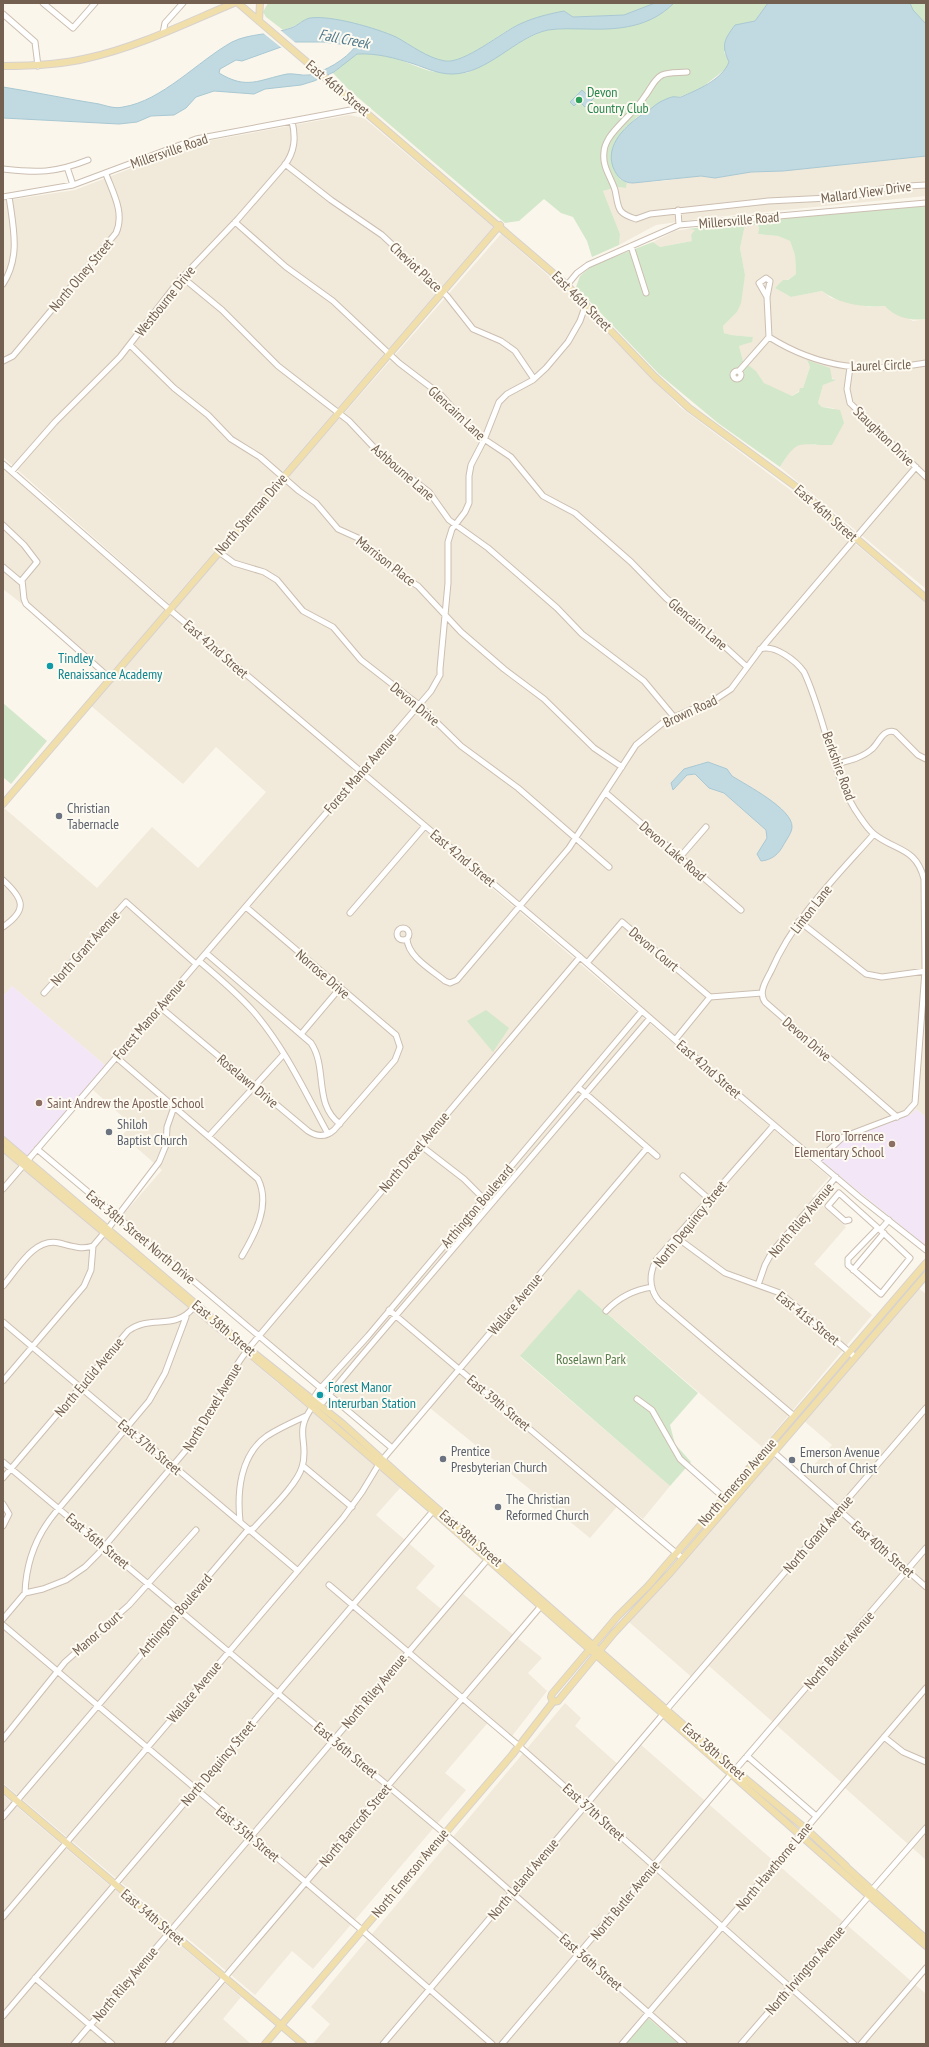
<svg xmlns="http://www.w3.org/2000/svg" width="929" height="2047" font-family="'PT Sans Narrow',sans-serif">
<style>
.residential{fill:#f1e9da}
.education{fill:#f3e7f7}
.green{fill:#d3e7ca}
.water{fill:#c1dae2;stroke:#a8c8d3;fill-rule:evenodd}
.pier{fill:#faf6eb}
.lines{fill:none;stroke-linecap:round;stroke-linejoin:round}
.minor-casing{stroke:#ccbfb1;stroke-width:7}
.major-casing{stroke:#d8d2ce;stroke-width:8}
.minor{stroke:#fff;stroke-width:5}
.major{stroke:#f1dfab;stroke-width:6}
.leisure-dot{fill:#2e9e5b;stroke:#fdfaf1;stroke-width:1.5}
.culture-dot{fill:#0f9aa8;stroke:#fdfaf1;stroke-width:1.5}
.worship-dot{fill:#6b7280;stroke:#fdfaf1;stroke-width:1.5}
.education-dot{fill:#8d6e63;stroke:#fdfaf1;stroke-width:1.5}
.labels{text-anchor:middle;stroke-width:4;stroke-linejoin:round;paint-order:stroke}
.street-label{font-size:14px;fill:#736050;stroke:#fdfaf1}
.leisure-label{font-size:14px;fill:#27864d;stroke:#fdfaf1;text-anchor:start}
.culture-label{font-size:14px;fill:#0d838f;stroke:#fdfaf1;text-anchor:start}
.worship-label{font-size:14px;fill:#5b616d;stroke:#fdfaf1;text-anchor:start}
.education-label{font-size:14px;fill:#785e54;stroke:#fdfaf1;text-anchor:start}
.park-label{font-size:14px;fill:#557c4d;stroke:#fdfaf1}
.water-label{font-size:15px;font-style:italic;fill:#50798a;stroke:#fdfaf1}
</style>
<rect width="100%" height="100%" fill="#faf6eb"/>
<!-- residential -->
<path class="residential" d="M349 115 364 118 493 227 169 604 3 457V201L75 190 197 143Z
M926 156V196L705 218 656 225 619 245 620 234 603 191 617 187 626 188 627 183 664 181 701 175 715 178 751 172 783 171Z
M745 225H757L759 227 758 234 778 236 790 241 795 255 796 274 775 288 791 297 822 291 831 298 869 307 885 306 913 321 926 319V589L780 467 791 450 802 443 816 445 834 408 822 407 818 403 823 385 835 380 807 361 810 367 803 388 792 396 776 390 764 383 756 371 743 361 739 346 751 342 753 337 731 335 724 333 723 326 737 312 745 275 740 248Z
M687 229 695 230 692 241 660 247 653 242 675 231Z
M501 234 567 292 680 407 797 495 926 603V1117L916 1109 912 1114 854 1135 834 1148 821 1161 173 609Z
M3 468 165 610 110 673 3 589Z
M170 613 352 768 354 776 106 1066 12 986 3 996V807L97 888 152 827 198 868 266 792 216 747 183 784 90 705Z
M361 776 829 1177 812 1196 846 1227 814 1264 872 1315 762 1447 579 1289 520 1357 670 1486 643 1519 621 1502 590 1538 425 1404 391 1445 122 1216 162 1170 122 1135 132 1125 93 1090Z
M3 1151 401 1487 376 1515 435 1566 416 1588 446 1613 462 1593 542 1658 528 1673 547 1691 512 1736 491 1719 445 1773 466 1790 313 1969 292 1951 255 1995 3 1783Z
M917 1287 926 1294V1860L845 1788 841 1782 709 1666 696 1681 629 1622 770 1459 775 1458 801 1479 832 1445 803 1420Z
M565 1703 581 1718 575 1726 621 1767 640 1744 926 1994V2044H679L648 2018 626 2044H313L330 2024 311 2007Z
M3 1795 241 1997 223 2019 251 2044H3Z"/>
<!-- education -->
<path class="education" d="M12 986 106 1066 27 1158 3 1140V996Z
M916 1109 926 1117V1246L821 1161 843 1140 912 1114Z"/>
<!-- green -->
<path class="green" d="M268 3H655L624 15 573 17 564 11C550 15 534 18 520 24 500 32 466 64 445 61 427 59 411 46 396 38 381 30 322 14 308 19 299 22 293 28 283 30L266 17 263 12Z
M674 3H768L755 21 740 24 724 52 729 62 727 68 700 89 679 97H671L637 117 624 129 614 145 620 179 627 183 626 188 617 187 603 191 620 234 619 245 592 257 587 241 573 217 561 213 544 199 519 221 505 223 348 89 333 73C341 68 348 58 357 54 376 45 416 69 435 72 445 73 456 74 466 73 471 72 477 67 482 65 500 56 531 33 549 30 594 23 637 40 674 3Z
M910 3H926V24L913 10Z
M926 206V319C911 321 896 318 885 306 864 308 839 304 822 291L791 297 775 288 783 280H788L796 274 795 255 790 241 778 236 758 234 759 227 757 225H745L740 248 745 275 741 303 737 312 723 326 724 333 731 335 753 337 752 342 739 346 743 361 756 371 764 383 792 396 799 392 800 388H803L810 367 807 360 830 368 832 379 836 380 823 385 818 403 822 407 840 410 844 423 832 445C800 446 799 436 780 467L718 423 659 374 576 287 580 276 593 265 653 242 660 247 692 241 691 235 695 230 687 229 770 219Z
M3 703 47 741 11 784 3 777Z
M486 1010 509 1028 493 1052 467 1021Z
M579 1289 698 1393 670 1425 675 1444 691 1462 670 1486 520 1356Z
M648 2018 679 2044H626Z"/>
<!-- water -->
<path class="water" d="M655 3H674C650 27 620 30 587 29 574 29 560 28 548 30 515 37 488 74 452 74 438 74 426 68 414 64 395 58 377 53 357 54L334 72 314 81 301 85 265 89 254 94 214 91 196 97 186 108 174 115 151 116 137 122 119 124 3 118V87C35 92 67 99 99 104 107 106 115 109 123 107 162 101 198 61 232 42 250 33 272 35 291 28 297 26 304 19 310 18 331 15 376 28 396 37 411 45 427 58 445 61 464 64 502 32 520 24 535 17 549 14 564 11L573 17 624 15ZM295 42H323L356 46C345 60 326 71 309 75 302 76 294 73 287 74 258 80 247 90 219 73L220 69 236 60 242 61Z
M768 3H910L913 10 926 24V156L783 171 751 172 715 178 701 176 633 183C623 183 617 177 613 167 605 145 626 125 643 114 650 111 654 105 660 102 664 100 668 98 672 97 675 96 678 98 681 97 697 90 722 80 729 62 721 45 724 40 735 25L755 21Z
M582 90 589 97 591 95 594 98 585 107 579 101 574 106 570 102Z
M708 762 727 769 732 776C746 785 793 809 792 827 792 832 787 839 784 844 779 854 772 860 761 861L757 854 767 838 766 830 724 793 709 788 695 774 687 775 673 790 671 783 684 769Z"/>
<!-- pier -->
<path class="pier" d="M279 29 297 44 283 49 263 33Z"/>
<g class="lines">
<defs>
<path id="minor" d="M43 3 73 28 95 3
M3 14 35 42 38 66
M163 33 165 23 183 3
M687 72C679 73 669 72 662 75 654 79 650 90 645 96 635 112 619 123 609 138 606 143 604 147 604 152 602 167 611 177 615 190 619 208 616 213 636 219L650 214 768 201 849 197 890 187 926 185
M285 164 331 200 382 235 447 296 473 329 501 341 515 351 534 379
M67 167 73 185
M3 169C38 173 55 173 88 160
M3 197 73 185 196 139 361 108
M678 210 679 225
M235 222 286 267 333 301 399 363 441 395 475 433 511 457 543 496 575 513 631 562 666 598 723 645 747 667
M631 246 646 293
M182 277 222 310 278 366 349 421 382 456 429 492 449 520 488 548 557 608 582 634 644 681 674 717
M766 278 770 281 767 297 759 283Z
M3 284C21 256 13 227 9 196
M567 285 577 273 588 265 679 225 926 203
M767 297 769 337
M769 337C820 369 868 373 926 363
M130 345 174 388 208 415 231 439 260 457 299 491 316 503 338 529 358 538 400 575 418 586 461 632 504 669 544 699 594 748 622 767
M3 361 13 356 116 233C125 213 113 193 106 174
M850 367 847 389 850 403 926 477
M733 375a4 4 0 1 1 8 0a4 4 0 1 1-8 0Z
M739 371 769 337
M3 464 170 610 580 957 721 1080 859 1197 926 1250
M12 471 55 422 120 357 178 282 238 219 284 166C295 152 296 138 292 121
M3 525 24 545 37 562 22 580 24 599 26 604 111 679
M219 552 234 563 264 572 277 580 303 611 333 627 361 660 419 705 461 746 518 788 609 867
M3 567 22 583
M760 649C775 644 796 661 804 672 825 716 832 779 860 817 864 823 869 830 874 834 895 851 916 847 924 879L925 971 915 1103 906 1113 843 1137 817 1161
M836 764C848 761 862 758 872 749 879 743 883 728 895 732L918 755 926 759
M606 793 741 910
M874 834C836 877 794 918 771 971 766 981 758 992 765 1002L897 1117
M680 857 706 827
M3 880C24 899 28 910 3 927
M350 913 425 826
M799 921 866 974 882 977 926 971
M397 934a6 6 0 1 1 12 0a6 6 0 1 1-12 0Z
M407 939C408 957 432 970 445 981L450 983 457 980 569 848 636 745 665 721 716 699 731 689 760 650 916 467
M206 953 311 1043C328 1068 313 1104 340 1124
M199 961C218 977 237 993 253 1011 285 1048 305 1092 328 1134
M587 963 622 922 710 997
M44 993 126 902 196 964
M710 997 762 993
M160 1007 308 1131C317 1137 326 1137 334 1130L395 1060 400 1047 396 1035 246 907
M302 1033 340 988
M675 1040 710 997
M116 1057 258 1179C271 1205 255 1234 242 1256
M579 1088 657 1156
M774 1125 656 1260C649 1274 649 1289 659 1301L794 1416
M209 1136 284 1054
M420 1145 464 1179 490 1205
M37 1149 392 1448
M683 1176 709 1199
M3 1189 431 691 440 675V669L448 583V542L452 529 465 512 469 503V476L471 465 484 440 499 402 507 394 533 380 546 368 568 342 580 321 586 304
M849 1220 845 1221 828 1206 839 1193 878 1228
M878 1228 910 1258 881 1294 848 1265V1259Z
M881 1229 889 1220
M107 1230 159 1162 166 1145 167 1127 174 1107
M676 1237 725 1273 780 1293 855 1357
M853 1270 884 1233
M758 1285 765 1265 772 1252 836 1177
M3 1286C17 1270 34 1237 59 1243 71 1246 81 1250 93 1246
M389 1310 682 1558
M606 1311C619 1297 633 1290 652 1287
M3 1322 298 1571
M248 1349 580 957
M3 1381 84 1286 91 1270 93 1246 104 1233
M637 1399 652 1410 680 1459 730 1503
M317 1402 315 1396 319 1390 368 1336 642 1011
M317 1402H323L358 1360 650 1018
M768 1447 926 1587
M383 1459 647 1148
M3 1462 444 1833 684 2044
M303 1466 352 1507
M3 1478 128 1331C151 1314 174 1331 193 1308
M3 1504 9 1514 3 1526
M240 1521C237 1492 240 1455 267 1436 279 1428 293 1422 306 1416
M329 1585 519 1746 854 2044
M25 1593C26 1563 36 1536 55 1513L149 1401 165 1373 186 1317
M3 1619 25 1593 43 1589 66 1580 85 1567 98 1554 192 1443C213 1414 224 1380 246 1352
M3 1625 362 1930 492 2044
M667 1709 926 1408
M884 1737 903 1752 926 1762
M3 1739 65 1662 129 1605 196 1530
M747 1756 816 1816
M735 1770 926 1548
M3 1817 246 1532 254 1528C267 1513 297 1485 302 1467 310 1442 292 1432 314 1405
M871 1891 926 1828
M3 1917 343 1518 362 1492 379 1464
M35 1978 112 2044
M3 2016 433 1511
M74 2044 488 1559
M168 2044 541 1606
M383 2044 664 1713
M502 2044 732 1773
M622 2044 926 1688
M741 2044 869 1896
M861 2044 926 1968"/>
<path id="major" d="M238 3 567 285 655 377 689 408 795 486 926 598
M259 21 260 3
M3 66C32 66 60 65 88 58 138 47 186 23 234 3
M3 804 500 225
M3 1140 237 1339
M3 1148 281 1380 433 1511 926 1946
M249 1349 343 1424 407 1482 735 1770 805 1828 846 1866
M553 1702 551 1697 552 1694 617 1617 648 1586 926 1263
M3 1789 303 2044
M843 1864 926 1939
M265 2044 512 1755 553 1702 558 1701 614 1633 670 1573 926 1275"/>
</defs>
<!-- minor casing -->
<use href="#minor" class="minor-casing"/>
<!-- major casing -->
<use href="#major" class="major-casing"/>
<!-- minor -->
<use href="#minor" class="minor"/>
<!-- major -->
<use href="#major" class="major"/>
</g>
<!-- markers -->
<circle class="leisure-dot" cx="579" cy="100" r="4"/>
<g class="culture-dot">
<circle cx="50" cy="666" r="4"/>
<circle cx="320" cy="1395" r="4"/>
</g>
<g class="worship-dot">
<circle cx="59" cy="816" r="4"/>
<circle cx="109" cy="1132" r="4"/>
<circle cx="443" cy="1459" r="4"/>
<circle cx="792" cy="1460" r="4"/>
<circle cx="498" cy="1507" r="4"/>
</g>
<g class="education-dot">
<circle cx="39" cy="1103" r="4"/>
<circle cx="892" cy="1144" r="4"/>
</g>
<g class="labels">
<!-- street labels -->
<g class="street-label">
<text transform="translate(338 88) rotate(40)" y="5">East 46th Street</text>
<text transform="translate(169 151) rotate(-19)" y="5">Millersville Road</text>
<text transform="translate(866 192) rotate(-8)" y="5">Mallard View Drive</text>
<text transform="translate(739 220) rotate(-5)" y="5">Millersville Road</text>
<text transform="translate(416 267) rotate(43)" y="5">Cheviot Place</text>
<text transform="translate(81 275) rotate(-50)" y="5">North Olney Street</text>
<text transform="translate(165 301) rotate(-51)" y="5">Westbourne Drive</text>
<text transform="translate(582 301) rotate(45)" y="5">East 46th Street</text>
<text transform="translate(881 365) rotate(-2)" y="5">Laurel Circle</text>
<text transform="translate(457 413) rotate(43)" y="5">Glencairn Lane</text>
<text transform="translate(884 436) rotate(44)" y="5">Staughton Drive</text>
<text transform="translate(403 472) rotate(41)" y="5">Ashbourne Lane</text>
<text transform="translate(826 513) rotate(41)" y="5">East 46th Street</text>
<text transform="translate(251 514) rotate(-49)" y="5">North Sherman Drive</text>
<text transform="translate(386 561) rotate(38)" y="5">Marrison Place</text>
<text transform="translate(698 624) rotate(40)" y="5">Glencairn Lane</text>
<text transform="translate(216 649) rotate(41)" y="5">East 42nd Street</text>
<text transform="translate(415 704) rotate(40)" y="5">Devon Drive</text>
<text transform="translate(690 711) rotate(-25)" y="5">Brown Road</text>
<text transform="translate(839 766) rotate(70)" y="5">Berkshire Road</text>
<text transform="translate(360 773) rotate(-49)" y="5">Forest Manor Avenue</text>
<text transform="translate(673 851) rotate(41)" y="5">Devon Lake Road</text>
<text transform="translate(463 858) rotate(40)" y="5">East 42nd Street</text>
<text transform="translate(811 909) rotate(-52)" y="5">Linton Lane</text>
<text transform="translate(85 948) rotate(-48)" y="5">North Grant Avenue</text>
<text transform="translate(654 949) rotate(40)" y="5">Devon Court</text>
<text transform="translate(323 974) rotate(41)" y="5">Norrose Drive</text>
<text transform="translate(149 1019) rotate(-49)" y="5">Forest Manor Avenue</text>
<text transform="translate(807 1039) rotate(41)" y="5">Devon Drive</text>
<text transform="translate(709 1069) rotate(41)" y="5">East 42nd Street</text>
<text transform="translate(248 1081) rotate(40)" y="5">Roselawn Drive</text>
<text transform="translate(414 1152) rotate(-50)" y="5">North Drexel Avenue</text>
<text transform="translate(477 1206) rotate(-50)" y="5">Arthington Boulevard</text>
<text transform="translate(801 1220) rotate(-50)" y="5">North Riley Avenue</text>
<text transform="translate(690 1224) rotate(-51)" y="5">North Dequincy Street</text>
<text transform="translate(141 1237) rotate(40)" y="5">East 38th Street North Drive</text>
<text transform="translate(515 1304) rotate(-50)" y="5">Wallace Avenue</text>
<text transform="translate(808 1318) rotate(39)" y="5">East 41st Street</text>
<text transform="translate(224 1328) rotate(40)" y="5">East 38th Street</text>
<text transform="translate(89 1377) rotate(-50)" y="5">North Euclid Avenue</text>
<text transform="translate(499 1403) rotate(40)" y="5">East 39th Street</text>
<text transform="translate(212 1407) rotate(-59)" y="5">North Drexel Avenue</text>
<text transform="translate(150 1447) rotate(40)" y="5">East 37th Street</text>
<text transform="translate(737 1482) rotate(-49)" y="5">North Emerson Avenue</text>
<text transform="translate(818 1534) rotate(-49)" y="5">North Grand Avenue</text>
<text transform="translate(471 1538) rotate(41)" y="5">East 38th Street</text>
<text transform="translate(98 1541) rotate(40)" y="5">East 36th Street</text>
<text transform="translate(883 1549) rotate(41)" y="5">East 40th Street</text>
<text transform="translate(175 1615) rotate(-49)" y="5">Arthington Boulevard</text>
<text transform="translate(97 1633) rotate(-41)" y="5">Manor Court</text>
<text transform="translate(839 1650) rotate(-49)" y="5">North Butler Avenue</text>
<text transform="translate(374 1691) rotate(-50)" y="5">North Riley Avenue</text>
<text transform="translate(194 1692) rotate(-50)" y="5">Wallace Avenue</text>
<text transform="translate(346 1750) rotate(40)" y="5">East 36th Street</text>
<text transform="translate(714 1751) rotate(41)" y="5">East 38th Street</text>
<text transform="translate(218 1763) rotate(-50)" y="5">North Dequincy Street</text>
<text transform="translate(594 1812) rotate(42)" y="5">East 37th Street</text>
<text transform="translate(355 1825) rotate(-50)" y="5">North Bancroft Street</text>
<text transform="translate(248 1834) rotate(40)" y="5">East 35th Street</text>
<text transform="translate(774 1866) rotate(-50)" y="5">North Hawthorne Lane</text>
<text transform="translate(410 1873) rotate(-50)" y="5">North Emerson Avenue</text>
<text transform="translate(523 1879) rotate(-50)" y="5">North Leland Avenue</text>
<text transform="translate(625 1900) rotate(-50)" y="5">North Butler Avenue</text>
<text transform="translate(153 1917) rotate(40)" y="5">East 34th Street</text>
<text transform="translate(591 1962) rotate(41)" y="5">East 36th Street</text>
<text transform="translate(805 1970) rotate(-49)" y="5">North Irvington Avenue</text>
<text transform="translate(125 1984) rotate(-50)" y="5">North Riley Avenue</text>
</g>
<!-- leisure labels -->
<g class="leisure-label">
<text x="587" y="97">Devon<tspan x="587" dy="16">Country Club</tspan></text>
</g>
<!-- culture labels -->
<g class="culture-label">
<text x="58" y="663">Tindley<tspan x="58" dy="16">Renaissance Academy</tspan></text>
<text x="328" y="1392">Forest Manor<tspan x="328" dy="16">Interurban Station</tspan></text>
</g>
<!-- worship labels -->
<g class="worship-label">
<text x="67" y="813">Christian<tspan x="67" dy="16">Tabernacle</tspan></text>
<text x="117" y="1129">Shiloh<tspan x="117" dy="16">Baptist Church</tspan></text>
<text x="451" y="1456">Prentice<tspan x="451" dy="16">Presbyterian Church</tspan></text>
<text x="800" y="1457">Emerson Avenue<tspan x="800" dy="16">Church of Christ</tspan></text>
<text x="506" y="1504">The Christian<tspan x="506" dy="16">Reformed Church</tspan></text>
</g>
<!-- education labels -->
<g class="education-label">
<text x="47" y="1108">Saint Andrew the Apostle School</text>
<text x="884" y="1141" text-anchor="end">Floro Torrence<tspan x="884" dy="16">Elementary School</tspan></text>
</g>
<!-- park labels -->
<g class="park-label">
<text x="591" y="1364">Roselawn Park</text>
</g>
<!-- water labels -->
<g class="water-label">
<text transform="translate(344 39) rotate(11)" y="5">Fall Creek</text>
</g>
</g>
<!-- border -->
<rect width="929" height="2047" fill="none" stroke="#736050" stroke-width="8"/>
</svg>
